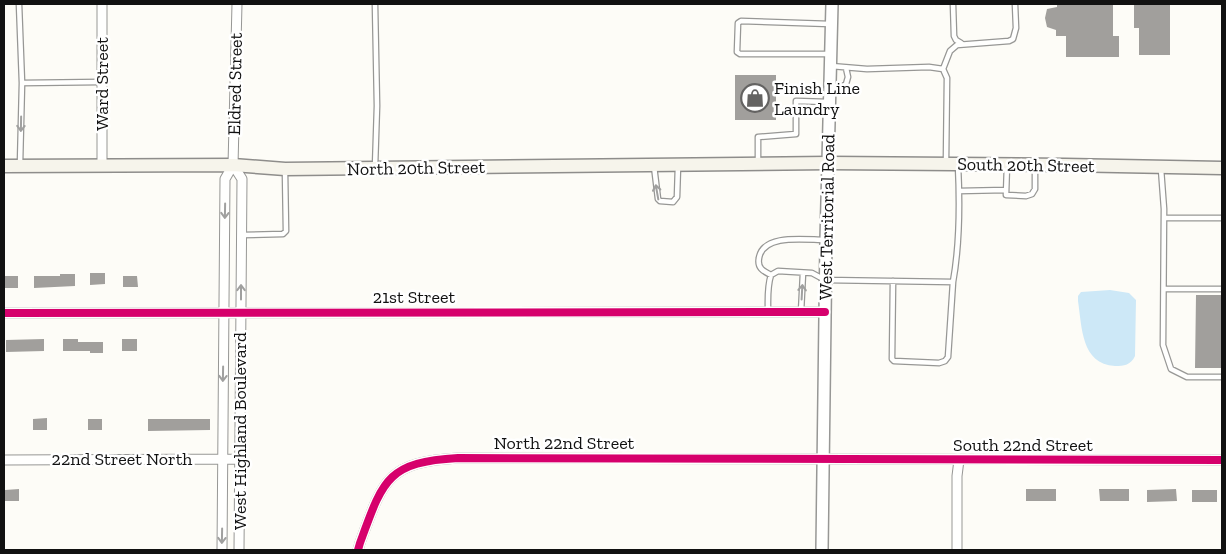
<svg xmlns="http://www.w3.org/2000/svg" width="1226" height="554" font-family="'Zilla Slab',serif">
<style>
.water{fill:#cde8f7}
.building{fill:#a19f9c}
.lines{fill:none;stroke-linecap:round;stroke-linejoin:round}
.service-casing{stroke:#979795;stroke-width:7}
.minor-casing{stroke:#979795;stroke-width:11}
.tertiary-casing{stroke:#979795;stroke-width:14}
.secondary-casing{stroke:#8e8d8b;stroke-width:15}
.service{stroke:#fffffe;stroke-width:4.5}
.minor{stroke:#fffffe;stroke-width:9}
.tertiary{stroke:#fffffe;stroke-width:11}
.secondary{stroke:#f6f4eb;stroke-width:12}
.cycleway-casing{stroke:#fff;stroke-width:11}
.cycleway{stroke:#d6006c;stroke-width:8}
.oneway{stroke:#a0a09f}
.labels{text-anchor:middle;stroke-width:5;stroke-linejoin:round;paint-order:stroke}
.street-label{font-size:18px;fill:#111;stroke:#fff}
.poi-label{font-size:18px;fill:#111;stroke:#fff;text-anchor:start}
</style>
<rect width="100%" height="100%" fill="#fdfcf7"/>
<!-- water -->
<path class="water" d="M1110 290 1129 293 1136 300 1135 356C1131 365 1124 366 1115 366 1081 364 1082 327 1078 301V296L1081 292Z"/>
<!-- building -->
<path class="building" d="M1057 4H1113V36H1119V57H1066V36H1056V30L1047 27 1045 18 1047 9 1057 7Z
M1134 4H1170V55H1139V28H1134Z
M735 75H776V120H735Z
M90 273H105V284L90 285Z
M60 274H75V286L34 288V276H60Z
M4 276H18V288H4Z
M123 276H137L138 287H123Z
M1196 295H1222V368H1195Z
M44 339V351L6 352V340Z
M63 339H78V342H103V353H90V351H63Z
M122 339H137V351H122Z
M47 418V430H33V419Z
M88 419H102V430H88Z
M148 419H210V430L148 431Z
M19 489V501H5V490Z
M1026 489H1056V501H1026Z
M1099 489H1129V501H1100Z
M1176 489 1177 501 1147 502V490Z
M1192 490H1217V502H1192Z"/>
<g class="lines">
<defs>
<path id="service" d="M19 4 22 83 20 164
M375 4 377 106 375 167
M953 4 954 36 956 40 961 43
M830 54H740L737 52 738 23 741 21 830 24
M831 66 867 69 929 67 943 69 947 78 946 162
M943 69 950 51 957 45 1009 41 1013 39 1016 28 1015 4
M22 83 101 82
M831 89 840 88 846 84 848 77 846 68
M758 162V137L796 134V101L829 102
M1007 165 1006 195 1026 196 1032 194 1035 189V166
M654 166 658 199 660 201 673 202 677 197 678 166
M1161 169 1164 209 1163 345 1171 369 1187 377H1222
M959 191 1006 190
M1164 218H1222
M242 235 283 234 286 231 285 171
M771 275C763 271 757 268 759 258 763 233 806 240 825 240
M893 281 892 359 894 361 939 363 945 361 948 357 953 282
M1164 289H1222
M768 312C768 299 767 287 771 275L778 271 812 273 825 280 953 282C960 243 960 205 958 165
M801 312 803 273"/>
<path id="minor" d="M102 165V4
M233 165 242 179 239 550
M4 313 825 312
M4 460 240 459
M222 550 225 179 233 165 237 4
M358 550 360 543C383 480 387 462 458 458L1222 460
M957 550V476L959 460"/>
<path id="tertiary" d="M822 550 826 240 832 4"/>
<path id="secondary" d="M4 166 233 165 285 169 829 163 1065 165 1222 168"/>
</defs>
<!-- service casing -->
<use href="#service" class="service-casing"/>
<!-- minor casing -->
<use href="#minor" class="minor-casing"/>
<!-- tertiary casing -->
<use href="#tertiary" class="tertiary-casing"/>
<!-- secondary casing -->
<use href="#secondary" class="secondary-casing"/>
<!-- service -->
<use href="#service" class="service"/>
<!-- minor -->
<use href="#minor" class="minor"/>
<!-- tertiary -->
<use href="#tertiary" class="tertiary"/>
<!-- secondary -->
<use href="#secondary" class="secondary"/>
<defs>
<path id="cycleway" d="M4 313 825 312
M358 550 360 543C383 480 387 462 458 458L1222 460"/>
</defs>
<!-- cycleway casing -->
<use href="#cycleway" class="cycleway-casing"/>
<!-- cycleway -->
<use href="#cycleway" class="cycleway"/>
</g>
<!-- one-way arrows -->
<defs><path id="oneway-shaft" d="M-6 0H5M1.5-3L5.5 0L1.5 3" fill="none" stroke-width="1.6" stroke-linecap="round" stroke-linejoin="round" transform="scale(1.25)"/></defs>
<g class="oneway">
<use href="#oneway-shaft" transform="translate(21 124) rotate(91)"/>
<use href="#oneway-shaft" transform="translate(657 192) rotate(-100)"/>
<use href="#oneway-shaft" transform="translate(225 211) rotate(91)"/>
<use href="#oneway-shaft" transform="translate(241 292) rotate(-90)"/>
<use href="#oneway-shaft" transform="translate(802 292) rotate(-87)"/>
<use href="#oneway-shaft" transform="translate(223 374) rotate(91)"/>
<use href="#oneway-shaft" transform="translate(222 536) rotate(91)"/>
</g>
<!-- icons -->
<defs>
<symbol id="shop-ring" viewBox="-11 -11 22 22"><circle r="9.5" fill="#fff" stroke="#646362" stroke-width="1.5"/><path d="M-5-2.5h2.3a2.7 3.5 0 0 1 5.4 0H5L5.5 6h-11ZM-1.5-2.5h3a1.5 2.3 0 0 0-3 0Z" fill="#646362"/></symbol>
</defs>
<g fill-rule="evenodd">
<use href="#shop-ring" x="739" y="82" width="32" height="32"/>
</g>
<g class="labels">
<!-- street labels -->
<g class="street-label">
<text transform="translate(102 84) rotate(-90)" y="6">Ward Street</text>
<text transform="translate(235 84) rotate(-89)" y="6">Eldred Street</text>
<text transform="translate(1026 165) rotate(1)" y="6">South 20th Street</text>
<text transform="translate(416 168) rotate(-1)" y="6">North 20th Street</text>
<text transform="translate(827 217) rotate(-89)" y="6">West Territorial Road</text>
<text x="414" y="303">21st Street</text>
<text transform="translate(240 431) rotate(-90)" y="6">West Highland Boulevard</text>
<text x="564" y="449">North 22nd Street</text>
<text x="1023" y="451">South 22nd Street</text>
<text x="122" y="465">22nd Street North</text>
</g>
<!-- poi labels -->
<g class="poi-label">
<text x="774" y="94">Finish Line<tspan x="774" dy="21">Laundry</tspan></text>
</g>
</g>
<!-- border -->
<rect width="1226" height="554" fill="none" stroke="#111111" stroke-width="10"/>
</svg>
